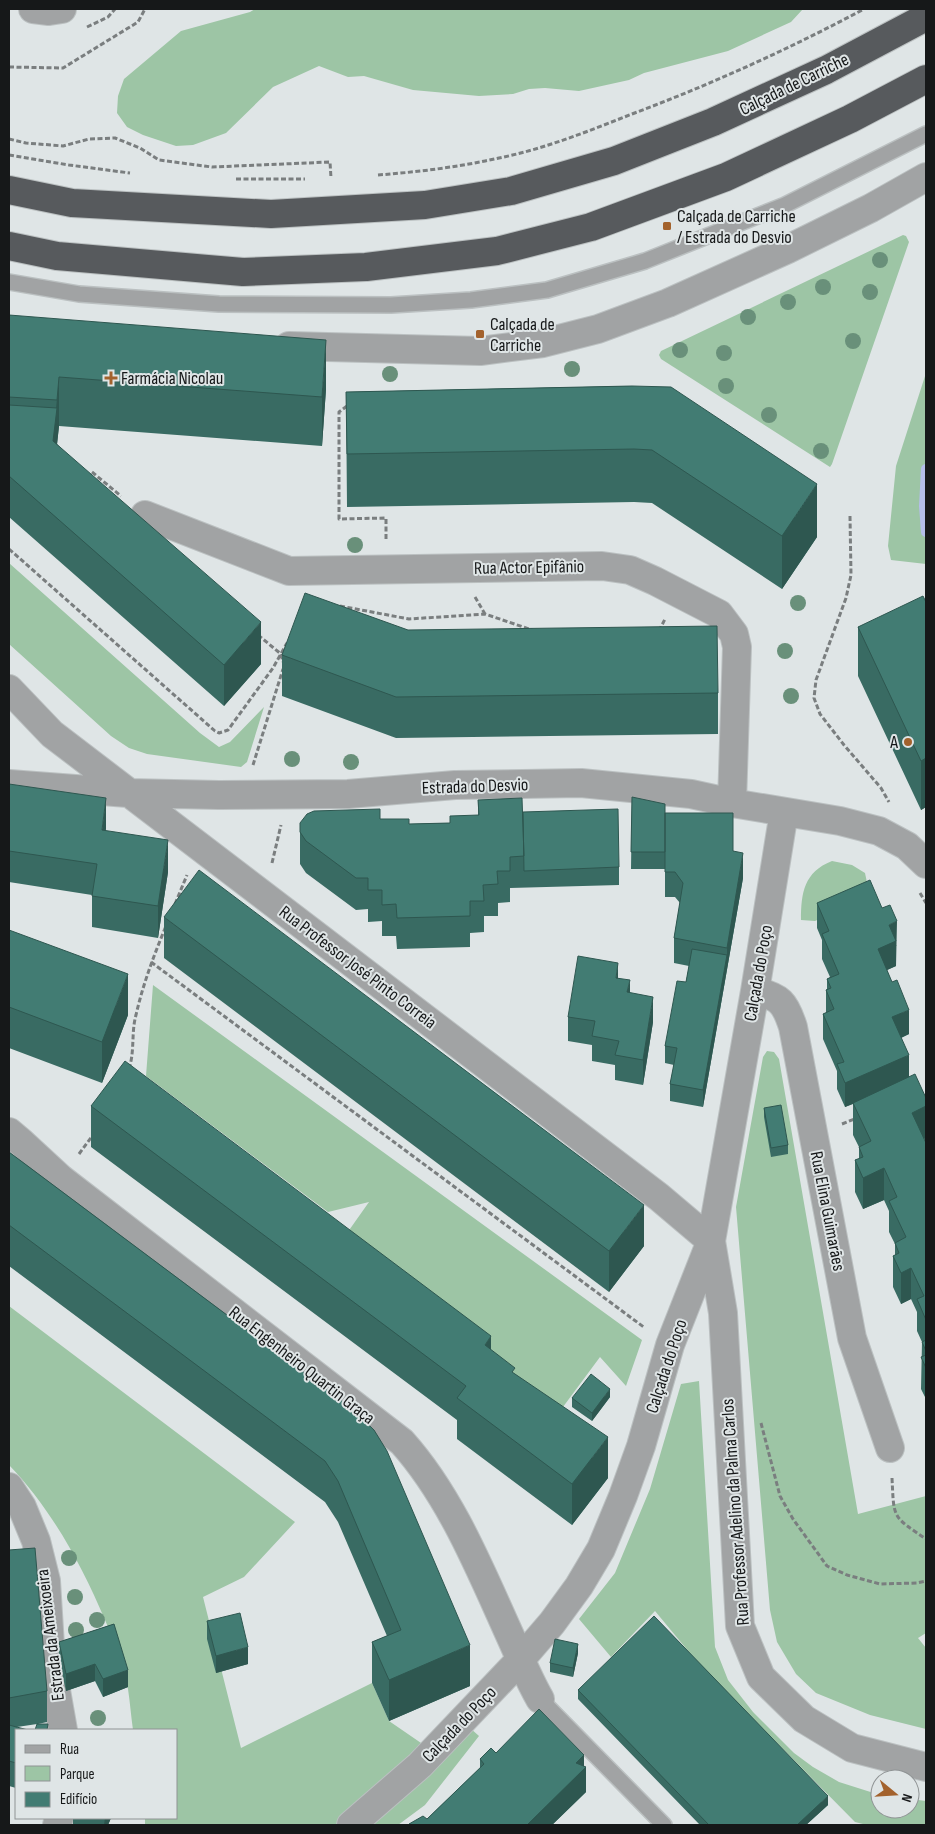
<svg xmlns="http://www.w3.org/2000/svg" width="935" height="1834" font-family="'Sofia Sans Condensed',sans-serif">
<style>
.green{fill:#9dc5a5}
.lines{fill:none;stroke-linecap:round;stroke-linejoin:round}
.stream{stroke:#b5beea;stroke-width:10}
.lane-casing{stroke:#bbc0c1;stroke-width:18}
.street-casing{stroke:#bbc0c1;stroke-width:30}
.highway-casing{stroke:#bbc0c1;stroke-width:30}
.path{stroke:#7a7e7f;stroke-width:3;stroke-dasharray:5 2.5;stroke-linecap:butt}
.lane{stroke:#a1a3a4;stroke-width:15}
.street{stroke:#a1a3a4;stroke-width:28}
.highway{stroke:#575a5d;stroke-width:28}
.tree{fill:#69907a}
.wall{fill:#396b63}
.shaded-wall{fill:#2e5750}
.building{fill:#427c73;stroke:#2e5750}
.poi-dot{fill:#a3622d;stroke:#dfe5e6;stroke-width:2}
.labels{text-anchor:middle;stroke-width:4;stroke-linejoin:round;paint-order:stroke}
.street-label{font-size:18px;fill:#161819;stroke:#dfe5e6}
.poi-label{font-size:18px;fill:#161819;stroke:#dfe5e6;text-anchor:start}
</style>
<rect width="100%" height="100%" fill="#dfe5e6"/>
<!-- green -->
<path class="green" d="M255 9H803L791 22 728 51 644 73 629 80 579 91 545 88 529 89 513 94 479 96 413 90 364 76 348 77 319 66 273 87 226 133 193 145 176 146 143 135 127 127 117 113 118 96 124 79 181 31 250 12Z
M903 235 906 236 909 242 832 464 830 467 661 359 659 355 661 351Z
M926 373V564L891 560 888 546 896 466Z
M9 563 200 733 219 747 230 742 264 707 247 762 241 767 147 754 129 748 111 736 9 644Z
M832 861 852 865 865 873 870 897 815 921 801 920C801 893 804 872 832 861Z
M153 985 642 1340 626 1386 600 1357 560 1411 340 1243 369 1202 328 1212 146 1076Z
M767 1051 774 1052 779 1059 858 1514 926 1496V1633L918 1638 926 1648V1729L870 1715 816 1693 796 1674 777 1642 770 1610 736 1207 763 1057Z
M9 1306 295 1522 244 1577 203 1597 241 1748 372 1683 389 1721 440 1756 470 1728 479 1736 425 1805 398 1825H145V1818H176V1730H133C131 1716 130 1702 128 1689 124 1665 114 1641 105 1620 81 1563 51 1509 9 1465Z
M699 1381 715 1647 728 1680 753 1712 794 1753 813 1767 839 1782 880 1795V1809H910V1799L926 1801V1825H867L855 1822 699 1664 655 1611 611 1657 579 1619 615 1573 650 1489 681 1384Z"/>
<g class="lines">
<!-- stream -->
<path class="stream" d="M926 469 924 506 926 532"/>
<defs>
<path id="lane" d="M9 282 79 294 219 304 391 305 471 300 547 290 645 261 785 205 926 134
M540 1699 664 1825"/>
<path id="street" d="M33 9 49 11 62 9
M289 346 480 351 543 343 598 329 668 303 788 249 871 208 926 177
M145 515 289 571 602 566 630 570 655 581 719 614 734 634 737 647 732 803
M9 689 52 734 659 1197 711 1241 723 1313 740 1626 761 1677 804 1719 852 1748 926 1767
M9 784 128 793 219 795 348 794 455 785 581 783 691 794 732 803 840 821 879 831 907 846 926 864
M755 991C780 997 785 1002 793 1027L852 1338 890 1448
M9 1132 22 1143 61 1179 402 1442C452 1498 481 1572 512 1640 521 1660 529 1680 540 1699
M9 1487 22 1507 36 1541 46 1581 51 1662 63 1730
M57 1825 59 1818
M351 1825 420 1765 521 1659 552 1623 579 1586 601 1549 623 1496 641 1446 670 1345 711 1241 755 991 784 812"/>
<path id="highway" d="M9 190 72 203 271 214 425 205 511 191 614 161 713 122 826 70 926 17
M9 246 57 256 243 272 366 267 497 251 591 227 726 177 850 119 926 79"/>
</defs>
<!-- lane casing -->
<use href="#lane" class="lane-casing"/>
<!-- street casing -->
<use href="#street" class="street-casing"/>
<!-- highway casing -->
<use href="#highway" class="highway-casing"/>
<!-- path -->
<path class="path" d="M87 27 108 17 115 9
M9 67 63 68 138 22 145 9
M9 139 26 143 63 146 89 139 115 138 140 148 159 160 212 167 330 162 331 178
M9 155 69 165 130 173
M378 175C418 172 459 167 499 158 544 149 589 131 632 114 712 84 789 49 864 9
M236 179H305
M347 406 339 412V519L386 518V541
M92 472 121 496
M850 516 851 575 846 598 816 680 814 698 820 714 844 745 881 788 889 802
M9 549 215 731 219 733 228 730 273 668 287 643
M475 597 485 614
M340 606 409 619 485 614 532 630
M659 631 665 619
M258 635 281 654 283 662
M253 765 283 669
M272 863 281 825
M920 893 926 903
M175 904 187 875
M151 962 645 1328
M129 1069C135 1050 131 1033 136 1015 143 984 154 955 166 926
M842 1124 857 1118
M79 1154 93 1135
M761 1423 780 1496 793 1519 827 1566 847 1575 880 1584 917 1583 926 1581
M892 1478C894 1519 892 1516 926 1539"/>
<!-- lane -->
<use href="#lane" class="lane"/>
<!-- street -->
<use href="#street" class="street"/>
<!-- highway -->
<use href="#highway" class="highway"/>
</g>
<!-- trees -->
<g class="tree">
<circle cx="880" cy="260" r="8"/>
<circle cx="823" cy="287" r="8"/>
<circle cx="870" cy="292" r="8"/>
<circle cx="788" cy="302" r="8"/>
<circle cx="748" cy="317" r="8"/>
<circle cx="853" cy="341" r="8"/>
<circle cx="680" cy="350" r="8"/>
<circle cx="724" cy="353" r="8"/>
<circle cx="572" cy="369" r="8"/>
<circle cx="390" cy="374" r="8"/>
<circle cx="726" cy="386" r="8"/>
<circle cx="769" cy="415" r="8"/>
<circle cx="821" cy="451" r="8"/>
<circle cx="355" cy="545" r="8"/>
<circle cx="798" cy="603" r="8"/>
<circle cx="785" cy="651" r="8"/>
<circle cx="791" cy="696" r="8"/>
<circle cx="292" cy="759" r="8"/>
<circle cx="351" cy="762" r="8"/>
<circle cx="69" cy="1558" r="8"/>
<circle cx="75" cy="1597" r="8"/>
<circle cx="97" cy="1620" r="8"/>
<circle cx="76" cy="1630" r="8"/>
<circle cx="98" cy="1718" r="8"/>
</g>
<!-- wall -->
<path class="wall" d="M9 315 326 389 322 446 59 426 57 444 261 664 224 706 9 517Z
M632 386 817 537 782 589 652 503 634 502 347 507 346 392Z
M926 602V807L921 810 858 676V627Z
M408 630 718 693V734L396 738 282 696V655Z
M9 784 106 831 168 872 158 938 92 927V895L9 882Z
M632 797 665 813 733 851 743 878 703 1107 670 1101V1084L674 1065 665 1063V1046L686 982 689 966 674 963V938L680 903 675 897H665V865V869H631Z
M478 800 523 812 619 867V885L510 888V902L498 903V916H484V932L470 933V947L397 949 396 936H382V921L368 922V909L356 910 306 873 300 864V823L380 819 409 824 450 823 478 815Z
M817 903 897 946H896V966L887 970 909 1034 901 1038 909 1077 926 1098V1138L924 1139 926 1143V1399L921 1389 922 1342 917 1331V1312L911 1299 901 1304 893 1287V1256L895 1255V1244L889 1232V1211L884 1200 863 1209 855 1192V1160L859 1159V1147L853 1135V1104L845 1107 837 1089V1071L823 1039V1014L826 1013V990L827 989V979L830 977 822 959V940L817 928Z
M164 917 644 1246 609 1292 164 958Z
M9 930 128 1015 102 1083 9 1048Z
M618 978 653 1022 643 1085 615 1080V1065L592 1061V1045L568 1041V1017Z
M91 1106 491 1350 608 1478 572 1525 457 1439V1420L91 1147Z
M764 1108 788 1145V1154L771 1157 764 1117Z
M9 1152 350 1407 470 1686 389 1721 372 1683V1642L387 1636 338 1522 325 1502 9 1266Z
M610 1397 592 1421 572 1407V1398Z
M9 1550 47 1691V1722L38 1724 48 1730 37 1724 17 1727 16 1730V1788L9 1786Z
M207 1621 248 1664 216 1673 207 1639Z
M114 1624 128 1687 103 1697 95 1681 66 1691 59 1659V1642Z
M578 1653 573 1677 550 1672V1663Z
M578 1690 828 1805 806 1825H700L578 1699Z
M496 1753 584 1766 586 1792 552 1825H409V1824L427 1819 480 1768V1759Z
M73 1818H111L108 1825H73Z"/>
<!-- shaded-wall -->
<path class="shaded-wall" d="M326 340V389L322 446V397Z
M59 377V426L53 482V441Z
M817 484V537L782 589V536Z
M261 622V664L224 706V665Z
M926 758V807L921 810V761Z
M106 798V829L102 861V830Z
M168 840V872L158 938V906Z
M743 853V878L703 1107V1090L727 955V948Z
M897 921 896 966 878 974V949L889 925Z
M618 963V988L616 978Z
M128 974V1015L102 1083V1042Z
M630 980V1005L627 992Z
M653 997V1022L643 1085V1060Z
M909 1010V1034L892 1042V1017Z
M909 1055V1080L845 1107V1083Z
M926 1106V1138L912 1144V1113Z
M884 1168V1200L863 1209V1178Z
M644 1205V1246L609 1292V1251Z
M911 1268V1299L901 1304V1273Z
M491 1336V1377L485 1345Z
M610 1389V1397L592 1421V1413Z
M608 1437V1478L572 1525V1484Z
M578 1644V1653L573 1677V1668Z
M470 1645V1686L389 1721V1680Z
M248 1647V1664L216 1673V1656Z
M95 1664V1681L66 1691V1674Z
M128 1670V1687L103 1697V1679Z
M584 1755V1769L586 1767V1792L552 1825H527L576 1763Z
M828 1796V1805L806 1825H797Z
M105 1818H111L108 1825H104Z"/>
<!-- building -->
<path class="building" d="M9 315 326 340 322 397 59 377 57 400 9 397Z
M632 386 671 387 817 484 782 536 652 450 634 449 347 454 346 392Z
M9 405 57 408 53 441 261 622 224 665 9 476Z
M305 593 408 630 717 626 718 693 396 697 282 655Z
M923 596 926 602V758L921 761 858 627Z
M9 784 106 798 102 830 168 840 158 906 92 896 97 864 9 851Z
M632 797 665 804V852H631Z
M522 798 524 856 510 857V871H497L498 884 483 885 484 901H470V916L397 918 396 904 382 905V890H368V878H356L306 841 300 832V823L307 814 314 811 380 809V819H409V824L450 823V816L479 815 478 800Z
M618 809 619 867 524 871 523 812Z
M665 813H733V851L743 853 727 948 674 938 683 883 675 872H665Z
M199 870 644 1205 609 1251 164 917Z
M870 880 882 908 890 905 897 921 889 925 896 941 878 949 892 982 897 980 909 1010 892 1017 909 1055 845 1083 837 1064 844 1062 823 1014 834 1009 826 990 831 988 827 979 839 974 822 934 829 931 817 903Z
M9 930 128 974 102 1042 9 1007Z
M692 949 727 955 703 1090 670 1084 677 1048 665 1046 677 981 686 982Z
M578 956 618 963 616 978 630 980 627 992 653 997 643 1060 615 1055 619 1041 592 1036 595 1021 568 1017Z
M125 1061 491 1336 485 1345 515 1368 512 1372 608 1437 572 1484 457 1398 466 1386 91 1106Z
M915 1074 926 1098V1106L912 1113 926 1143V1320L917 1299 924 1296 911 1268 901 1273 893 1256 899 1253 895 1243 906 1237 889 1201 897 1197 884 1168 863 1178 855 1160 863 1157 859 1147 871 1141 853 1103Z
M781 1105 788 1145 771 1148 764 1108Z
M9 1152 350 1407 374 1430 387 1451 470 1645 389 1680 372 1642 401 1630 338 1481 325 1461 9 1225Z
M926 1340V1351L922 1342Z
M926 1355V1368L921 1357Z
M591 1374 610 1389 592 1413 572 1398Z
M35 1548 47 1691 9 1698V1550Z
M240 1613 248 1647 216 1656 207 1621Z
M654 1616 828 1796 797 1825H709L578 1690Z
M114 1624 128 1670 103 1679 95 1664 66 1674 59 1642Z
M555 1639 578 1644 573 1668 550 1663Z
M539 1709 584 1755 576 1763 586 1767 527 1825H410L409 1824 423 1816 427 1819 484 1764 480 1759 491 1748 496 1753Z
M37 1724H48L47 1730H35Z
M9 1725 28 1730H16V1763L9 1761Z"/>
<!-- markers -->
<g class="poi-dot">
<rect x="662" y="221" width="10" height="10" rx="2.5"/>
<rect x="475" y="329" width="10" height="10" rx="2.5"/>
<path d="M108.5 370.5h5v5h5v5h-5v5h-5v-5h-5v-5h5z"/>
<circle cx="908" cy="742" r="5"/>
</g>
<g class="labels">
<!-- street labels -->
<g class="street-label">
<text transform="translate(794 84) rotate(-26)" y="6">Calçada de Carriche</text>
<text transform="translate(529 567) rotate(-1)" y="6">Rua Actor Epifânio</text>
<text transform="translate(475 786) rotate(-2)" y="6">Estrada do Desvio</text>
<text transform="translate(358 967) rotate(37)" y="6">Rua Professor José Pinto Correia</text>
<text transform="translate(758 973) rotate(-80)" y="6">Calçada do Poço</text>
<text transform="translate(828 1211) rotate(79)" y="6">Rua Elina Guimarães</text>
<text transform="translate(302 1365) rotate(38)" y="6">Rua Engenheiro Quartin Graça</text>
<text transform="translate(666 1366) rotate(-72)" y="6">Calçada do Poço</text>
<text transform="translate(735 1512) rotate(-94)" y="6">Rua Professor Adelino da Palma Carlos</text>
<text transform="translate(50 1635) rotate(-97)" y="6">Estrada da Ameixoeira</text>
<text transform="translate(459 1724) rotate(-46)" y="6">Calçada do Poço</text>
</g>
<!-- poi labels -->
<g class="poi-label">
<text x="677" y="222">Calçada de Carriche<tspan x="677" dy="21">/ Estrada do Desvio</tspan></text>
<text x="490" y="330">Calçada de<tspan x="490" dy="21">Carriche</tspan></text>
<text x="121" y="384">Farmácia Nicolau</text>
<text x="898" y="748" text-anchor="end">A</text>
</g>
</g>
<!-- border -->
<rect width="935" height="1834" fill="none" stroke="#161819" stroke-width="20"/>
<!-- legend -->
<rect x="15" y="1729" width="162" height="90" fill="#dfe5e6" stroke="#8f9394"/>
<rect x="25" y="1745" width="25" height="8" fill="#a1a3a4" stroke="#8f9394"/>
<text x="60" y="1754" font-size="15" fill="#161819">Rua</text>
<rect x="25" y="1766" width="25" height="15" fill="#9dc5a5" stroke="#8f9394"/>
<text x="60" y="1779" font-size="15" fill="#161819">Parque</text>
<rect x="25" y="1792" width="25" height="15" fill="#427c73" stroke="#8f9394"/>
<text x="60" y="1804" font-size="15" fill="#161819">Edifício</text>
<!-- north arrow -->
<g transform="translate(895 1794) rotate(108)"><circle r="24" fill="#dfe5e6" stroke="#8f9394"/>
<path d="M0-4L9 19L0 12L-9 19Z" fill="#a3622d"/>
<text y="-8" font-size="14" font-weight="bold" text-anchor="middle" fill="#161819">N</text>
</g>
</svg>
